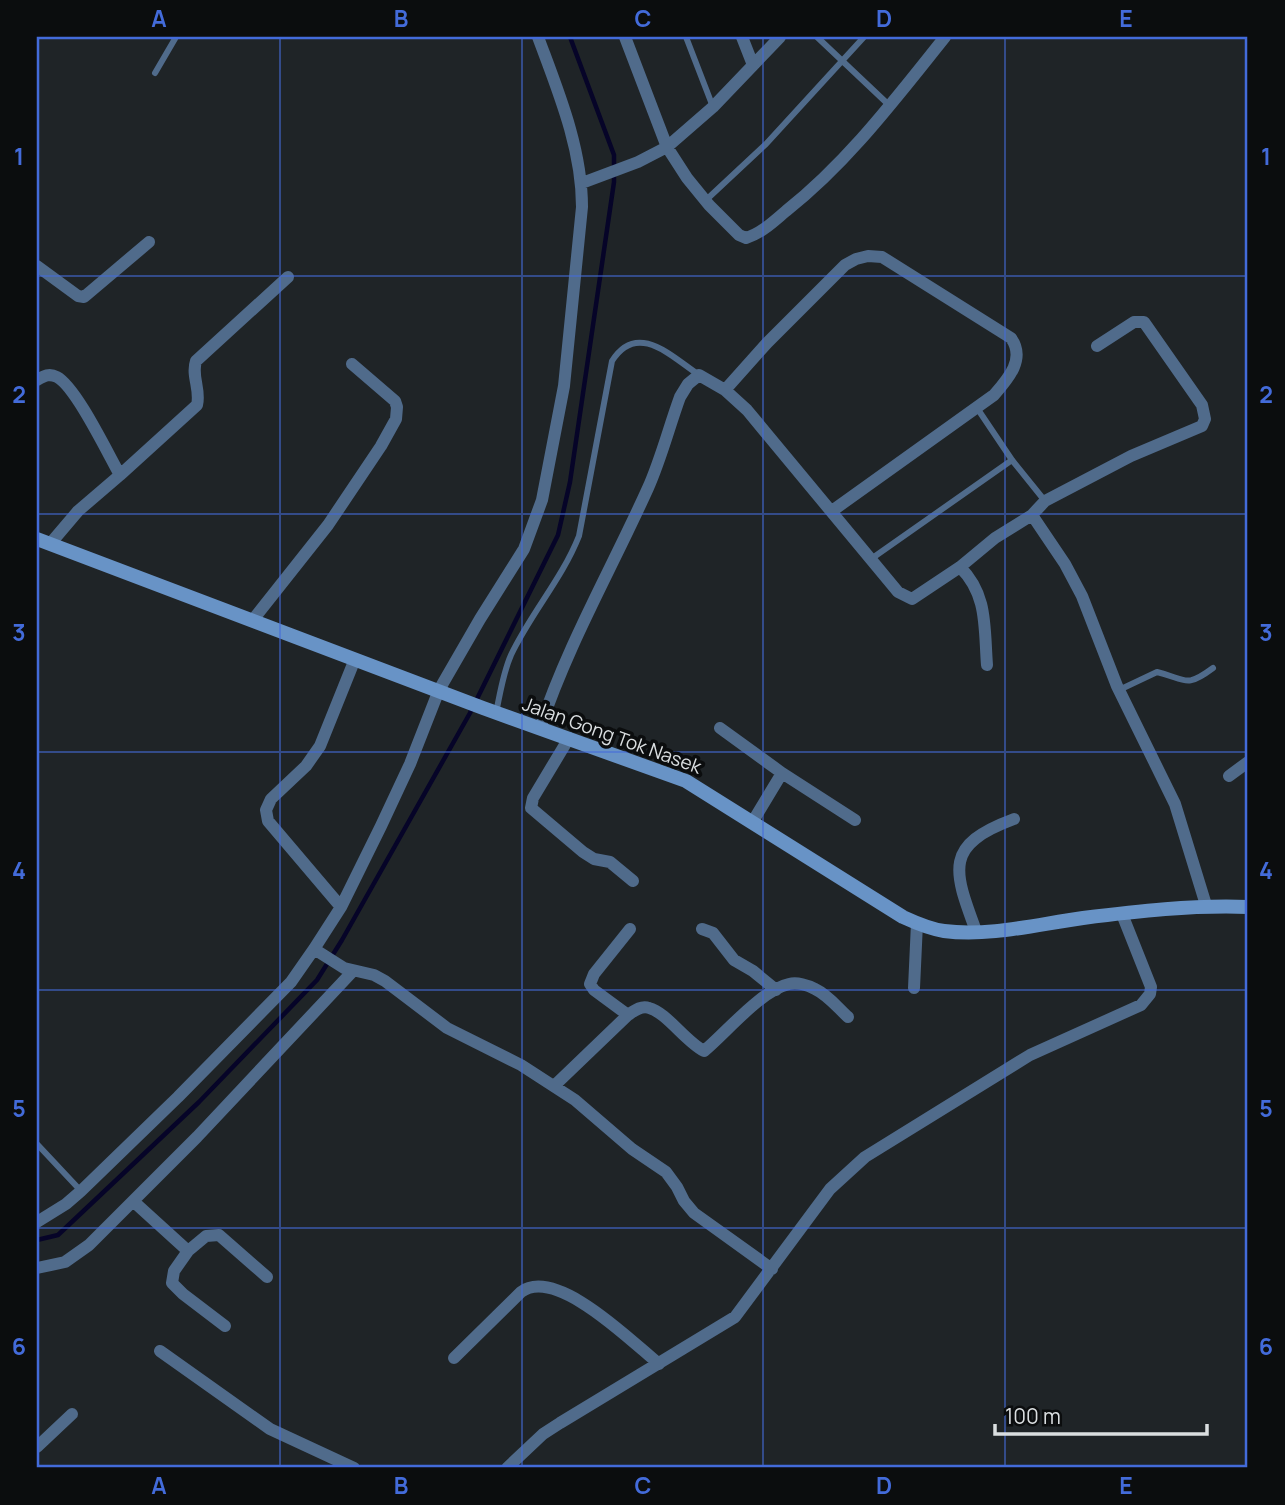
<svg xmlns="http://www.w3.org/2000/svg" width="1285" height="1505" font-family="Manrope,sans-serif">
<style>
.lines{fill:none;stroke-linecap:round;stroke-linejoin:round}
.stream{stroke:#060428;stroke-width:4.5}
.service{stroke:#506b8b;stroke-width:6}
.minor{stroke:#506b8b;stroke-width:12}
.secondary{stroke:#6893c6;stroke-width:14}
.grid{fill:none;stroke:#436bda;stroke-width:2;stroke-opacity:0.55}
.labels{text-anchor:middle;stroke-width:7;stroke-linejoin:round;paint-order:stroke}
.street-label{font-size:19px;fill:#dadee0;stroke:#0b0d0e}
.neatline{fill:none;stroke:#436bda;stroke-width:2.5}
.grid-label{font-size:23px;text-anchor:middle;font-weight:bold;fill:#436bda}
</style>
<rect width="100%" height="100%" fill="#1f2427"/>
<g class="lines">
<!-- stream -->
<path class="stream" d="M37 1240 58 1235 199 1102 317 980 342 940 470 713 558 535 570 482 614 182V155L570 37"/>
<!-- service -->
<path class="service" d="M686 37 713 107
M817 37 890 106
M155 73 176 37
M705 201 766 144 864 37
M977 408 1012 460 1045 501
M871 559 1012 460
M1119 690 1157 672C1186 679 1185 689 1213 668
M496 713C500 694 503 673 511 655 531 613 562 579 579 536L612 361C637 321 671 356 699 375
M37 1144 81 1191"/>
<!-- minor -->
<path class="minor" d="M625 37 667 147 687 178 709 205 739 235 746 238C762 233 774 221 786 211 848 162 896 98 945 37
M742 37 753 65
M582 183 638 162 667 147 713 107 780 37
M37 266 78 296 84 297 149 242
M37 380C44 376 49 373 57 377 76 387 108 454 120 475L78 511 50 544
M725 390 767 343 845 265 856 259 868 256 882 257 1011 338C1026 359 1008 379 994 395L832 511
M120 475 197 405C201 390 191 376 196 361L288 277
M1032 515 1065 564 1082 596 1117 686 1175 804 1206 905
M960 567C988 595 984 627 987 665
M252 621 328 525 381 446 396 419 397 407 395 401 352 364
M540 728C568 644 612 568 648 488 661 459 669 427 680 397L688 384 699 375 725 390 747 410 898 592 912 599 960 567 995 538 1032 515 1045 501 1131 456 1202 426 1205 419 1202 405 1144 322H1134L1097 346
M720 728 782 773 753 821
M569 738 533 798 531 808 583 852 594 859 610 862 633 881
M782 773 855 820
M1229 776 1248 762
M341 907 268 821 266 810 271 799 306 766 320 746 355 659
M702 929 713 933 734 960 753 971 776 990
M976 931C953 869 944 845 1014 819
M314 949 344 968 374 975 385 981 447 1028 521 1065 575 1100 632 1149 666 1172 677 1187 684 1201 694 1213 772 1269
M914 988 917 923
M628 1015 594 990 590 984 594 974 630 929
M554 1086 628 1015C634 1011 641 1005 649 1008 666 1012 686 1042 704 1051 727 1032 760 991 789 984 797 982 808 985 815 989 828 995 838 1008 848 1017
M133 1201 188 1251 206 1236 219 1235 267 1277
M37 1222 66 1204 81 1191 178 1097 291 982 314 949 341 907 381 826 410 764 439 690 480 619 524 549 542 500 564 386 582 207C582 148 558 91 538 37
M188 1251 174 1271 172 1283 183 1294 225 1326
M37 1268 65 1262 89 1245 197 1137 353 971
M160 1351 270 1429 354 1468
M454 1358 521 1292C556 1266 631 1341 659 1364
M37 1447 72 1414
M507 1468 543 1434 560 1423 735 1317 830 1189 865 1157 1030 1055 1141 1005 1150 994 1151 987 1122 914"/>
<!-- secondary -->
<path class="secondary" d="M37 539 483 708 686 781 903 917C916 923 930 929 944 931 989 937 1038 924 1083 918 1138 911 1192 905 1248 907"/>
</g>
<!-- grid -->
<path class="grid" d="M280 37V1468M522 37V1468M763 37V1468M1005 37V1468M37 276H1248M37 514H1248M37 752H1248M37 990H1248M37 1228H1248"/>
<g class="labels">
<!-- street labels -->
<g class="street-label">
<text transform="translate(612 735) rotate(20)" y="7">Jalan Gong Tok Nasek</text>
</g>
</g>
<!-- border -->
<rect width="1285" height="1505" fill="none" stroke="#0b0d0e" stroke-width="77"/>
<!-- scale -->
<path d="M995 1424v10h212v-10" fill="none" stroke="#dadee0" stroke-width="3.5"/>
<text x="1005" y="1424" font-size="21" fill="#dadee0" stroke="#0b0d0e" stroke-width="5" paint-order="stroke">100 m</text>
<rect x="38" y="38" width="1208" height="1428" class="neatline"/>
<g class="grid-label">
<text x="159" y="27">A</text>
<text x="401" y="27">B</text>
<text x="643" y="27">C</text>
<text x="884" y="27">D</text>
<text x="1126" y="27">E</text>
<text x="19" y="165">1</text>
<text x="1266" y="165">1</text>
<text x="19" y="403">2</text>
<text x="1266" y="403">2</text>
<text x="19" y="641">3</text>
<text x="1266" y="641">3</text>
<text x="19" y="879">4</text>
<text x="1266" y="879">4</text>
<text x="19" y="1117">5</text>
<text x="1266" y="1117">5</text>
<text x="19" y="1355">6</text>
<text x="1266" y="1355">6</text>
<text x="159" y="1494">A</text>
<text x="401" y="1494">B</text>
<text x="643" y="1494">C</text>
<text x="884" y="1494">D</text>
<text x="1126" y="1494">E</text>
</g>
</svg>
